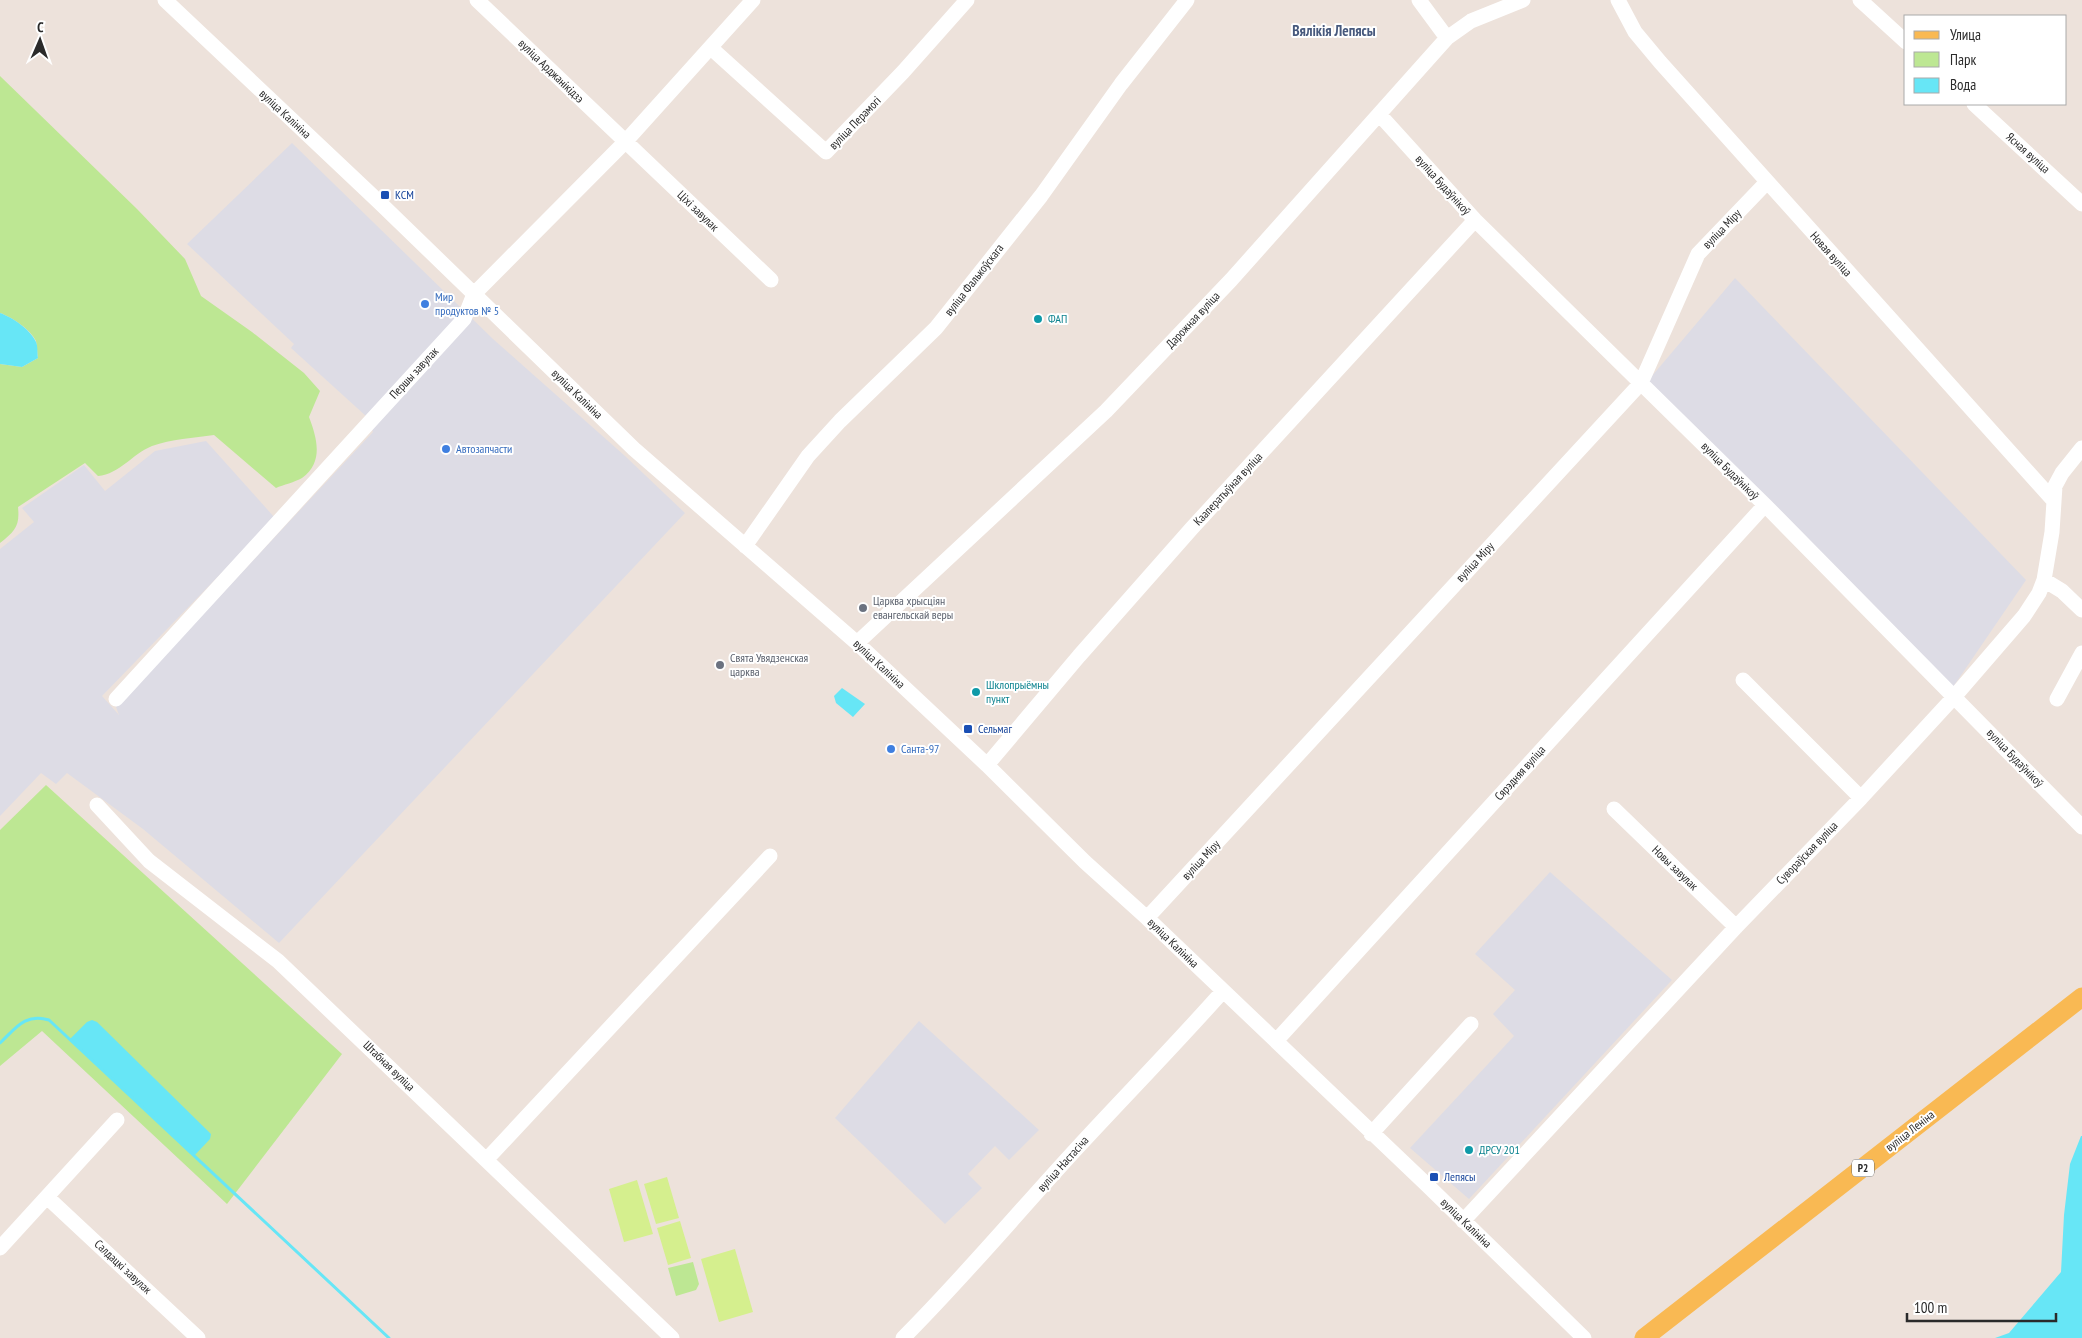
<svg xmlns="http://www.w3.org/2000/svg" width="2082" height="1338" font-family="'PT Sans Narrow',sans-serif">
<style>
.industrial{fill:#dddce5}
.green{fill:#bde793}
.pitch{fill:#d5ef8e}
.water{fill:#67e6f6}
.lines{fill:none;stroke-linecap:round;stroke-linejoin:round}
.stream{stroke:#67e6f6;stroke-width:3}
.minor{stroke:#fff;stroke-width:15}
.major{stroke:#f9b953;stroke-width:19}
.transit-dot{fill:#1a4fb4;stroke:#fff;stroke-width:2}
.shop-dot{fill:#3f7fe0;stroke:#fff;stroke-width:2}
.culture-dot{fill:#0f9aa8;stroke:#fff;stroke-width:2}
.worship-dot{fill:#6b7280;stroke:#fff;stroke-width:2}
.labels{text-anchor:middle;stroke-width:4;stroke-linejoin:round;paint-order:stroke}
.shield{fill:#fff;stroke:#6a6a6a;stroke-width:1}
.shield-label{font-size:11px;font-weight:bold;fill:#2a2a2a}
.street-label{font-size:12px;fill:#2a2a2a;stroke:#fff}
.transit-label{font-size:12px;fill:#164399;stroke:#fff;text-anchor:start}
.shop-label{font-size:12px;fill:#366cbe;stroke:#fff;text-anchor:start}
.culture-label{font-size:12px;fill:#0d838f;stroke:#fff;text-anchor:start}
.worship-label{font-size:12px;fill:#5b616d;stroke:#fff;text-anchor:start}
.quarter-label{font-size:15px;font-weight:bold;fill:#47597d;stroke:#fff}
</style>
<rect width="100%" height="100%" fill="#ede2db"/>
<!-- industrial -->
<path class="industrial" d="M292 143 493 339 625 456 685 513 279 943 143 829 67 773 56 784 41 773 0 816V549L34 522 22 508 84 465 105 491 155 451 206 441 275 518 102 696 119 715 116 707 373 432 367 417 291 348 294 344 187 244Z
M1735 278 2026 580 1953 687 1646 383Z
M1550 872 1672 980 1469 1199 1410 1148 1514 1036 1493 1014 1515 990 1475 954Z
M919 1021 1039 1130 1009 1160 995 1146 968 1174 982 1188 945 1224 835 1118Z"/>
<!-- green -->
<path class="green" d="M0 76 137 209 185 259 201 296 252 332 304 373 320 391 309 417C317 438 324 462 302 478 295 482 283 485 276 488L214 435C194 438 171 439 152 446 132 454 120 474 98 476L85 463 18 507C20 526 15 531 0 543V364L22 367 38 358C37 353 37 346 36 341 31 330 12 317 0 313Z
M46 785 342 1054 227 1204 42 1031 0 1066V830Z
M693 1262 699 1284 696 1290 676 1296 668 1268Z"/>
<!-- pitch -->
<path class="pitch" d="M667 1177 679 1218 656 1224 644 1184Z
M637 1180 653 1234 624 1242 609 1189Z
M680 1221 691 1258 668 1265 657 1228Z
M735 1249 753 1312 719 1322 701 1259Z"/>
<!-- water -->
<path class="water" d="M0 313C12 317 31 330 36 342 38 346 37 353 38 358L22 367 0 364Z
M842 688 865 704 853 717 836 703 834 696Z
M92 1020 97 1022 211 1134 210 1139 194 1156 70 1039 87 1022Z
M2081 1136H2082V1338H1995L2009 1333 2061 1272 2064 1215 2070 1164Z"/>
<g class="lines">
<!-- stream -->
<path class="stream" d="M0 1043C16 1028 25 1013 49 1020L389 1338"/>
<!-- minor -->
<path class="minor" d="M165 0 379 202 634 449 857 643 987 765 1085 862 1147 918 1426 1184 1584 1338
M477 0 771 280
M1419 0 1447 38
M1618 0 1635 32 1660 62 2054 501
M1860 0 1906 42
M711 48 826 152 903 72 967 0
M1974 104 2082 204
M1379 114 1475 220 1765 505 2082 827
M745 546 808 456 840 421 936 328 1041 196 1121 84 1187 0
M2044 580 2062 591 2082 610
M857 643 1106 411 1231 280 1447 38 1471 21 1523 0
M1743 680 1861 798
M116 699 464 319 474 294 626 141 753 0
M2057 699 2082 653
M987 765 1079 656 1192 528 1475 220
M97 805 149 861 278 961 672 1338
M1614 809 1736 927
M1147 918 1641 383 1698 254 1767 182
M1276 1041 1765 505
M1371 1134 1471 1024
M487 1159 770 856
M47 1197 198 1338
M1463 1221 1736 927 1861 798 1954 697 2024 616 2039 593 2044 580 2052 532 2055 486 2062 473 2082 448
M0 1248 117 1120
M903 1338C964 1277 1019 1211 1078 1147 1126 1095 1176 1044 1223 991"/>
<!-- major -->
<path class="major" d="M1644 1338 2082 997"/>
</g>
<!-- markers -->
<g class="transit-dot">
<rect x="380" y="190" width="10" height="10" rx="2.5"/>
<rect x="963" y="724" width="10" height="10" rx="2.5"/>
<rect x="1429" y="1172" width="10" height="10" rx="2.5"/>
</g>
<g class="shop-dot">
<circle cx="425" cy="304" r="5"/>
<circle cx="446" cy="449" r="5"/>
<circle cx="891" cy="749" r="5"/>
</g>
<g class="culture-dot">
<circle cx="1038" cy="319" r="5"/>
<circle cx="976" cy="692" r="5"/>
<circle cx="1469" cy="1150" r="5"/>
</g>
<g class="worship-dot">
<circle cx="863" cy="608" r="5"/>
<circle cx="720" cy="665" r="5"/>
</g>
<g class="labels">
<!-- shield labels -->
<rect class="shield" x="1852" y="1159.5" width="22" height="17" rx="4"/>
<g class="shield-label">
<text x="1863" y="1172">Р2</text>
</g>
<!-- street labels -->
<g class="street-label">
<text transform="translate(551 71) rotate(44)" y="4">вуліца Арджанікідзэ</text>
<text transform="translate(285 114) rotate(43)" y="4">вуліца Калініна</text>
<text transform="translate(855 123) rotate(-46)" y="4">вуліца Перамогі</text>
<text transform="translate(2028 153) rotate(42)" y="4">Ясная вуліца</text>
<text transform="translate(1443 185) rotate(48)" y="4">вуліца Будаўнікоў</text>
<text transform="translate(698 211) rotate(44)" y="4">Ціхі завулак</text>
<text transform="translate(1722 229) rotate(-46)" y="4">вуліца Міру</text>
<text transform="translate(1831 254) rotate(48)" y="4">Новая вуліца</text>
<text transform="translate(974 280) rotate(-52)" y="4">вуліца Фалькоўскага</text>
<text transform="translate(1193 320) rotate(-47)" y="4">Дарожная вуліца</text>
<text transform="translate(414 373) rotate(-47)" y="4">Першы завулак</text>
<text transform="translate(577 394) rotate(44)" y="4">вуліца Калініна</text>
<text transform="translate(1730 471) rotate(45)" y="4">вуліца Будаўнікоў</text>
<text transform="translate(1228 489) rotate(-47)" y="4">Кааператыўная вуліца</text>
<text transform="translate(1475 562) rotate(-47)" y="4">вуліца Міру</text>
<text transform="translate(879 664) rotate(43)" y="4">вуліца Калініна</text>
<text transform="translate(2015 758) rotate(46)" y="4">вуліца Будаўнікоў</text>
<text transform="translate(1520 773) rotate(-48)" y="4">Сярэдняя вуліца</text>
<text transform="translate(1807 853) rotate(-46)" y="4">Сувораўская вуліца</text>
<text transform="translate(1201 860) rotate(-47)" y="4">вуліца Міру</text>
<text transform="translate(1675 868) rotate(44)" y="4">Новы завулак</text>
<text transform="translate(1173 943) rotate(44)" y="4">вуліца Калініна</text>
<text transform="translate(389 1066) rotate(44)" y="4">Штабная вуліца</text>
<text transform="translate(1910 1131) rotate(-38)" y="4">вуліца Леніна</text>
<text transform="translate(1063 1164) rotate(-48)" y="4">вуліца Настасіча</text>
<text transform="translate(1466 1223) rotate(44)" y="4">вуліца Калініна</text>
<text transform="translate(123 1267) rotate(43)" y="4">Салдацкі завулак</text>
</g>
<!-- transit labels -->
<g class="transit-label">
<text x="395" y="199">КСМ</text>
<text x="978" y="733">Сельмаг</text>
<text x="1444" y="1181">Лепясы</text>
</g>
<!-- shop labels -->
<g class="shop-label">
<text x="435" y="301">Мир<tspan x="435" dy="14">продуктов № 5</tspan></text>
<text x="456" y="453">Автозапчасти</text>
<text x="901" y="753">Санта-97</text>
</g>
<!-- culture labels -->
<g class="culture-label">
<text x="1048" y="323">ФАП</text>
<text x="986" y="689">Шклопрыёмны<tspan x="986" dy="14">пункт</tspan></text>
<text x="1479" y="1154">ДРСУ 201</text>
</g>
<!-- worship labels -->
<g class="worship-label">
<text x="873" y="605">Царква хрысціян<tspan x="873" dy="14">евангельскай веры</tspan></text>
<text x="730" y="662">Свята Увядзенская<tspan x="730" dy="14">царква</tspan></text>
</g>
<!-- quarter labels -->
<g class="quarter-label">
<text x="1334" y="36">Вялікія Лепясы</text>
</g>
</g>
<!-- legend -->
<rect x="1904" y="15" width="162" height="90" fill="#ffffff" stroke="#aaaaaa"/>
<rect x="1914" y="31" width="25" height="8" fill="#f9b953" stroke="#aaaaaa"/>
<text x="1950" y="40" font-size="15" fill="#2a2a2a">Улица</text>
<rect x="1914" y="52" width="25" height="15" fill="#bde793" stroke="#aaaaaa"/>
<text x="1950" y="65" font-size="15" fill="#2a2a2a">Парк</text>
<rect x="1914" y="78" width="25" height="15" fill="#67e6f6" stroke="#aaaaaa"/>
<text x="1950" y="90" font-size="15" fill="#2a2a2a">Вода</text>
<!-- north arrow -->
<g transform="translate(40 40) rotate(2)" stroke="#ffffff" stroke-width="4" paint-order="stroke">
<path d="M0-4L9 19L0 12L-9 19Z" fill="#2a2a2a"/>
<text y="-8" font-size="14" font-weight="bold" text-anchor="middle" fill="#2a2a2a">С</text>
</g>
<!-- scale -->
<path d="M1907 1313v8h149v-8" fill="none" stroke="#2a2a2a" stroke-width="2.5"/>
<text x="1914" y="1313" font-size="15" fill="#2a2a2a" stroke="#ffffff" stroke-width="4" paint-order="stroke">100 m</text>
</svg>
